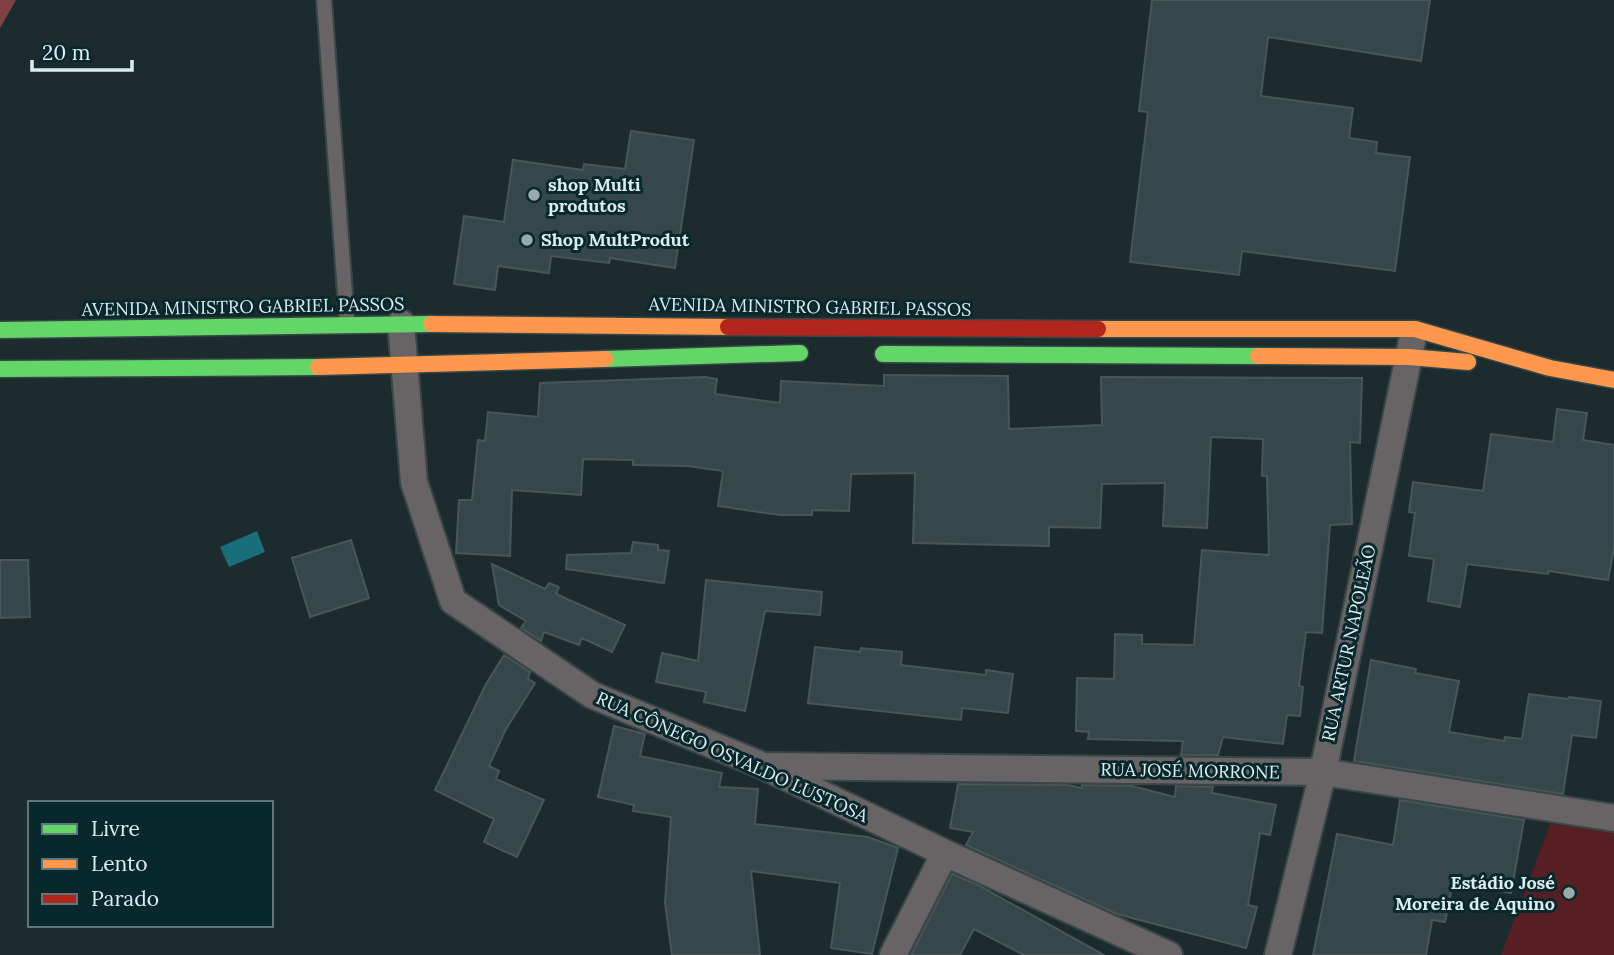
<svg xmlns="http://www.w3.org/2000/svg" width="1614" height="955" font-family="Lora,serif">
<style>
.green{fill:#571f24}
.forest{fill:#814144}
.water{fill:#186e7a}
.building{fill:#35474a;stroke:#485658;stroke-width:2}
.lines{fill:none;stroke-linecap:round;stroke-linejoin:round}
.lane-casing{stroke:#394647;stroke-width:18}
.street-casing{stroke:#394647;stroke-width:30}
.fast-casing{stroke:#394647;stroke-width:19}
.slow-casing{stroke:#394647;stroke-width:19}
.jam-casing{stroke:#394647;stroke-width:19}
.lane{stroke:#686364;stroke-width:14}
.street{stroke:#686364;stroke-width:26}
.fast{stroke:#63d668;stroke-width:16}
.slow{stroke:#ff974d;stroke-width:16}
.jam{stroke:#b3261e;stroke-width:16}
.poi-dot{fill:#99a9ac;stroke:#09282c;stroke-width:2.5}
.labels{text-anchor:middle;stroke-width:6;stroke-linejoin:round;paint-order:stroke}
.poi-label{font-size:18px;font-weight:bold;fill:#dcedf0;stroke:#09282c;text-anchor:start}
.street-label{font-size:18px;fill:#dcedf0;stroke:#09282c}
</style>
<rect width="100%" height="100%" fill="#1c2c2e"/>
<!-- green -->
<path class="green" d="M1550 824 1614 831V955H1501Z"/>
<!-- forest -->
<path class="forest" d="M0 0H16L0 28Z"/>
<!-- water -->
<path class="water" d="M257 531 265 552 229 567 220 547Z"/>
<!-- building -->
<path class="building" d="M1152 0H1430L1421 61 1268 37 1261 96 1353 108 1349 138 1377 142 1376 153 1410 157 1395 271 1242 251 1239 275 1130 262 1148 112 1139 111Z
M631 131 694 140 675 268 610 258 609 263 551 256 549 273 498 266 495 290 454 284 464 216 504 222 513 160 583 170 584 164 625 169Z
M884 375 1008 376 1009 429 1102 425 1101 377 1362 378 1360 443 1350 442 1352 524 1330 525 1322 633 1306 632 1299 686 1303 687 1300 716 1287 715 1283 744 1223 737 1218 755H1181L1183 741 1088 739 1089 732 1076 731 1077 678 1114 679 1115 634 1142 635V644L1194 645 1202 550 1269 555 1267 476H1262L1263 439 1211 437 1207 528 1163 526 1165 483 1102 484 1100 528 1049 527V546L913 543 915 473 851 474 849 511 812 510V515H780L718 506 723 471 688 466 633 465V460L583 459 581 495 512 490 510 556 456 553 459 500H472L478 440 485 441 488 412 538 417 540 383 705 377 717 379 715 394 780 403 781 381 884 386Z
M1557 409 1587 413 1583 440 1614 445V548L1608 580 1549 571 1548 574 1467 564 1460 607 1428 601 1434 559 1409 556 1415 513 1409 512 1413 482 1483 491 1491 434 1553 442Z
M351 540 369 598 310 617 292 558Z
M633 542 658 545V550L669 551 664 583 566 569 567 555 631 553Z
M0 560H28L30 617 0 618Z
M492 564 545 589 549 583 559 587 556 594 625 625 612 652 582 638 579 645 544 632 541 641 521 628 526 621 499 605Z
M706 580 822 592 820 615 765 611 745 711 704 702 706 692 656 682 662 653 698 661Z
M815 647 860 652 861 648 902 652 901 665 986 675V670L1013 674 1008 713 962 708 961 720 808 703Z
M504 655 530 672 528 679 535 683 506 729 489 766 499 771 496 779 544 800 517 857 484 842 494 819 435 790 486 684Z
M1371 660 1416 669 1415 673 1459 681 1449 732 1504 741 1505 737 1522 739 1529 694 1568 699 1569 697 1601 701 1596 738 1572 735 1563 794 1354 761Z
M614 726 645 734 640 756 722 773 719 787 758 789 755 824 868 837 898 848 872 954 831 948 840 883 751 871 760 955H672L665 903 671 817 633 811 634 805 598 797Z
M958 784 1068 785 1082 788V785L1132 786 1175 797 1176 786 1213 787 1212 793 1276 805 1270 835 1260 833 1248 905 1257 907 1246 948 1117 914 966 845 973 832 950 828Z
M1400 800 1524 820 1511 893 1453 882 1445 922 1432 920 1426 955H1313L1337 834 1393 845Z
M952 874 976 884 1104 955H1024L974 929 960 955H911Z"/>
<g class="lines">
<defs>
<path id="lane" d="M324 0 347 322"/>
<path id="street" d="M401 323 414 482 453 601 592 695 761 765 945 853 1169 955
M770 766 1323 772 1614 818
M893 955 945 853
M1278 955 1323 772 1412 341"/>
<path id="fast" d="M0 330 431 324
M883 354 1258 356
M605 359 800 353
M0 369 318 367"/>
<path id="slow" d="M431 324 728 327
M1098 329H1415L1550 368 1614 380
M1258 356 1409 357 1468 362
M318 367 605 359"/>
<path id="jam" d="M728 327 1098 329"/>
</defs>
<!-- lane casing -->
<use href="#lane" class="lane-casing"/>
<!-- street casing -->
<use href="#street" class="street-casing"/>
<!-- fast casing -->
<use href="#fast" class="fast-casing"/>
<!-- slow casing -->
<use href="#slow" class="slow-casing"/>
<!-- jam casing -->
<use href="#jam" class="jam-casing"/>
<!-- lane -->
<use href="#lane" class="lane"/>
<!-- street -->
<use href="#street" class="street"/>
<!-- fast -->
<use href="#fast" class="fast"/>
<!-- slow -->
<use href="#slow" class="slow"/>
<!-- jam -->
<use href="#jam" class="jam"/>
</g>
<!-- markers -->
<g class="poi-dot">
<circle cx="534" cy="195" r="7"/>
<circle cx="527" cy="240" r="7"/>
<circle cx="1569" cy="893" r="7"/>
</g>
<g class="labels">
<!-- poi labels -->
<g class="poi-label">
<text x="548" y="191">shop Multi<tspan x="548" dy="21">produtos</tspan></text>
<text x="541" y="246">Shop MultProdut</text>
<text x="1555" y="889" text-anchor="end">Estádio José<tspan x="1555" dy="21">Moreira de Aquino</tspan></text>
</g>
<!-- street labels -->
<g class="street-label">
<text transform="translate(243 307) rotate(-1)" y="6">AVENIDA MINISTRO GABRIEL PASSOS</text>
<text transform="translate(810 307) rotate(1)" y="6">AVENIDA MINISTRO GABRIEL PASSOS</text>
<text transform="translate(1349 643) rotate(-78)" y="6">RUA ARTUR NAPOLEÃO</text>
<text transform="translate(732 757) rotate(24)" y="6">RUA CÔNEGO OSVALDO LUSTOSA</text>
<text transform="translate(1190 771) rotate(1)" y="6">RUA JOSÉ MORRONE</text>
</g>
</g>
<!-- legend -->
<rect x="28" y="801" width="245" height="126" fill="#09282c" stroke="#5d777a" stroke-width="2"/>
<rect x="42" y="824" width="35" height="10" fill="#63d668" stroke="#5d777a" stroke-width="2"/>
<text x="91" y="836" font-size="21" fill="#dcedf0">Livre</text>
<rect x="42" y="859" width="35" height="10" fill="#ff974d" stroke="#5d777a" stroke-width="2"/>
<text x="91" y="871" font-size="21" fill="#dcedf0">Lento</text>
<rect x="42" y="894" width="35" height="10" fill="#b3261e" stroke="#5d777a" stroke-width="2"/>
<text x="91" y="906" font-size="21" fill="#dcedf0">Parado</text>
<!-- scale -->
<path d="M32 60v10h100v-10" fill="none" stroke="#dcedf0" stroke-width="3.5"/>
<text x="42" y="60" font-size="21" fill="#dcedf0" stroke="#09282c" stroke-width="5" paint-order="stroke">20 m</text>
</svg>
